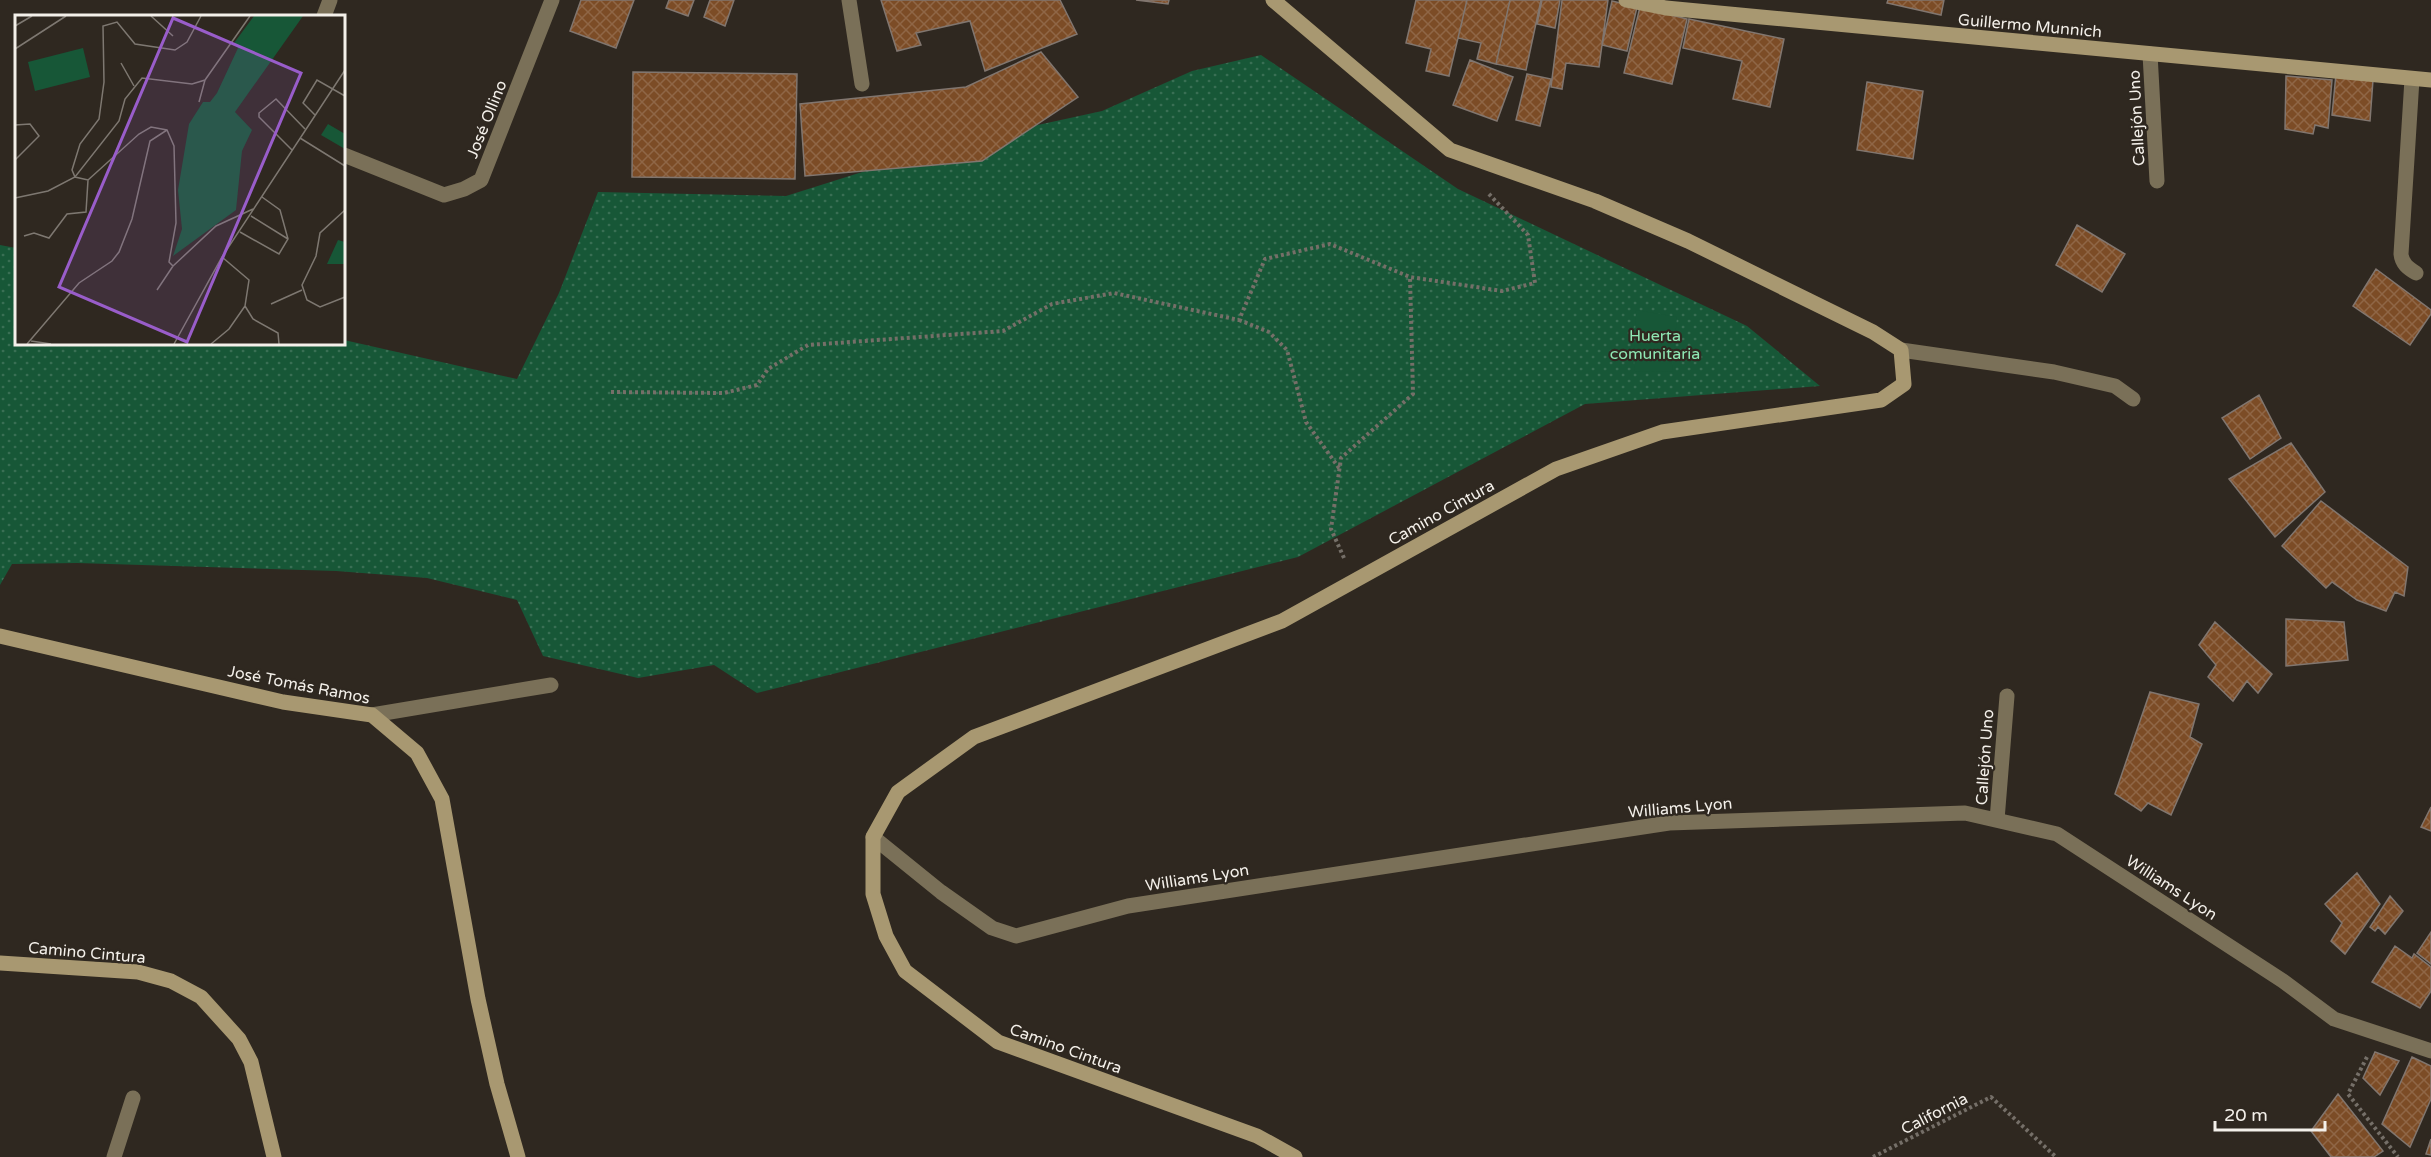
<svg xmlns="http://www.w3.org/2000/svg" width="2431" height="1157" font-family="'Varela Round',sans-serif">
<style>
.grass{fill:url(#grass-dots)}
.garden{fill:#175737}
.building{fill:url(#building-cross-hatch);stroke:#81766f;stroke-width:1.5}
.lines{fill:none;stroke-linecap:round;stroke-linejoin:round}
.path{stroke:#756f68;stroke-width:4;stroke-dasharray:3 3;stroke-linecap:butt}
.lane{stroke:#7a7058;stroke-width:15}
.street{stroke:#7a7058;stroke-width:15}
.secondary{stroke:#a89871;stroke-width:15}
.labels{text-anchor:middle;stroke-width:4.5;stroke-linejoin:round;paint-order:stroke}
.street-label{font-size:16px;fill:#f4f0ea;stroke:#2f2820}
.park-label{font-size:16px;fill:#8fe8b4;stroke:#2f2820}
.inset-road{fill:none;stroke:#7e7871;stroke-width:1.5}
.view{fill:#995dca;fill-opacity:0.15;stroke:#995dca;stroke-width:3}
.inset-edge{fill:none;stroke:#f4f0ea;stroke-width:3}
</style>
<defs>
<pattern id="grass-dots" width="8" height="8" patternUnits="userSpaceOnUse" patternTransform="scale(1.5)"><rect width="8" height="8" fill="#175737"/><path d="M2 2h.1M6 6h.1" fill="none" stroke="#396f54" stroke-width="1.8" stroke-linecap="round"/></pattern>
<pattern id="building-cross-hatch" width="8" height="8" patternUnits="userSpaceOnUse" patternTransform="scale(1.5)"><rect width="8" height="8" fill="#7c4c26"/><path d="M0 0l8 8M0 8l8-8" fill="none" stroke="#8f6646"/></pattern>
</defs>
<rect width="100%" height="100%" fill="#2f2820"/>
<!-- grass -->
<path class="grass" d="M1261 55 1458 189 1747 326 1820 386 1585 404 1298 557 757 693 714 665 638 678 543 656 517 600 427 578 336 571 77 563 12 564 0 585V245L16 248V344H344V340L517 379 559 293 598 192 786 196 951 144 1102 111 1192 71Z"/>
<!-- garden -->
<path class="garden" d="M1636 310 1677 317 1672 372 1634 371Z"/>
<!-- building -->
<path class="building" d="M581 0H634L616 48 570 31Z
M669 0H694L688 16 666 8Z
M710 0H734L725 26 704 17Z
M881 0H1060L1077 34 985 71 970 21 916 33 921 45 897 51Z
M1136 0H1169L1168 4Z
M1416 0H1467L1449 76 1426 71 1431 49 1406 43Z
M1467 0H1510L1496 64 1477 59 1481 43 1458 38Z
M1510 0H1541L1526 70 1496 64Z
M1542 0H1560L1555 28 1537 24Z
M1562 0H1608L1599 67 1566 63 1562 89 1551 87Z
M1888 0H1944L1941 15 1887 3Z
M1612 1 1637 7 1627 51 1602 45Z
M1640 7 1687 19 1672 84 1624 73Z
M1689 19 1784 39 1770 107 1733 99 1742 61 1683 48Z
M1041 52 1078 97 982 161 805 176 800 104 966 87Z
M1470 60 1513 77 1497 121 1453 105Z
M633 72 797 74 795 179 632 177Z
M1527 74 1551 79 1540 126 1516 120Z
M2336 74 2373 80 2370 121 2332 115Z
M2286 76 2332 80 2328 128 2315 125 2313 134 2285 129Z
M1867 82 1923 91 1913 159 1857 150Z
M2077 225 2125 254 2102 292 2056 265Z
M2376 269 2431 310V314L2410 345 2353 306Z
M2259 395 2281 438 2250 459 2222 418Z
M2291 443 2325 492 2275 537 2229 479Z
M2321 501 2408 567 2404 596 2395 592 2386 611 2357 600 2332 582 2326 588 2282 546Z
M2286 619 2344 622 2348 660 2286 666Z
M2215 622 2272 674 2258 693 2247 681 2233 701 2208 677 2216 665 2199 645Z
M2150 692 2199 704 2190 737 2202 744 2171 815 2148 803 2141 811 2115 794Z
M2431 807V831L2421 827Z
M2357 873 2380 904 2345 954 2331 941 2342 923 2325 904Z
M2390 896 2403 911 2385 934 2378 927 2375 931 2370 927Z
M2431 932V964L2417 953Z
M2395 946 2412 958 2414 954 2431 967V991L2420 1008 2372 982Z
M2375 1052 2399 1061 2380 1095 2363 1078Z
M2412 1057 2431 1066V1099L2410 1147 2382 1124Z
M2338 1094 2383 1151 2374 1157H2331L2311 1131Z
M2431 1139V1155L2426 1154Z"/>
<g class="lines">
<!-- path -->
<path class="path" d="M1239 320 1269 332 1287 350 1306 422 1339 468
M611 392 724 393 757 385 768 369 808 345 1003 331 1052 304 1114 293 1239 320 1265 259 1330 244 1410 277
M1344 558 1331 529 1341 458 1413 394 1410 277 1502 291 1535 283 1528 235 1488 193
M2367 1057 2348 1094 2398 1157
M1873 1157 1991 1097 2056 1157"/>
<!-- lane -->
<path class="lane" d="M849 0 862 84
M2412 79 2401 254C2402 264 2408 268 2416 273"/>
<!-- street -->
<path class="street" d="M324 16 330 0
M2150 54 2157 181
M344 155 444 195 464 189 481 180 552 0
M1901 350 2054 372 2115 386 2133 399
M372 715 551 685
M1997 820 2007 696
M873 837 941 892 992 928 1016 936 1128 906 1669 823 1965 813 2057 834 2283 981 2334 1019 2431 1051
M114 1157 133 1098"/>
<!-- secondary -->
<path class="secondary" d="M1273 0 1450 150 1595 201 1688 241 1873 332 1901 350 1904 384 1881 400 1662 432 1556 469 1282 621 974 737 898 792 873 837V894L886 936 905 971 998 1042 1257 1136 1295 1157
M1626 0 1666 8 2431 80
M0 636 283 702 372 715 417 753 442 799 478 999 497 1084 518 1157
M0 963 138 972 171 981 201 997 239 1039 251 1062 274 1157"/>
</g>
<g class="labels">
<!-- street labels -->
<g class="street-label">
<text transform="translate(2030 25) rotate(5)" y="6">Guillermo Munnich</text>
<text transform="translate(2136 118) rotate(-93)" y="6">Callejón Uno</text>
<text transform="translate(486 119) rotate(-68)" y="6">José Ollino</text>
<text transform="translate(1441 512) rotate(-29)" y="6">Camino Cintura</text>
<text transform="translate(299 684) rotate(11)" y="6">José Tomás Ramos</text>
<text transform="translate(1984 757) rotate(-86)" y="6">Callejón Uno</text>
<text transform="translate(1680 807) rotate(-5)" y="6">Williams Lyon</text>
<text transform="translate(1197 877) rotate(-9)" y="6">Williams Lyon</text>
<text transform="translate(2172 887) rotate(33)" y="6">Williams Lyon</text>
<text transform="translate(87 952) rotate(5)" y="6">Camino Cintura</text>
<text transform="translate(1066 1048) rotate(20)" y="6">Camino Cintura</text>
<text transform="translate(1934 1113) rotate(-27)" y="6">California</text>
</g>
<!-- park labels -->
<g class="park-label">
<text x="1655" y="341">Huerta<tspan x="1655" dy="18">comunitaria</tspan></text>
</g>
</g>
<!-- overview -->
<g transform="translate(15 15)">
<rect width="330" height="330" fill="#2f2820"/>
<path d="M239 1H288L220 97 237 115 227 136 221 195 158 241 167 214 163 175 174 109 188 87H195L202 78 223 33 219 28ZM313 109 330 119V134L306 120Z" fill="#175737"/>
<path d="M323 225 330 227V249H312Z" fill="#175737"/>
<path d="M68 33 75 62 20 76 13 47Z" fill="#175737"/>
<path class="inset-road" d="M136 1 158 21M186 1 172 27 160 35 120 29 102 7 88 11 89 67 84 104 65 129 57 155 60 162 73 165 124 119 136 112 152 115 159 131 161 208 154 247 158 251 201 211 238 194M0 11 17 1M0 34 51 1M106 48 119 71M184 87 190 65M300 100 288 88 302 65 330 81M0 110 15 109 24 121 0 145M285 123 330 151M277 135 244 102V98L261 84 290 114M0 183 33 176 60 162 104 106 110 84 127 63 177 69 190 65 235 1M330 195 305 218 301 241 287 270 292 285 305 292 330 282M236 201 273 224M225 217 264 239 273 224 265 195 247 182M9 221 19 218 34 223 52 199 71 197 73 165M207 242 234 265 230 291 238 304 263 318 264 329M142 275 158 251M256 289 287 275M16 326 36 329M12 329 64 268 97 246 104 237 117 204 135 126 152 115M159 329 207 242 330 55M196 329 214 314 230 291"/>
<path class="view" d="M158 3 286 58 172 327 44 272Z"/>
<rect width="330" height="330" class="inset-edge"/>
</g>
<!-- scale -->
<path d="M2215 1121v9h110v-9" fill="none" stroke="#f4f0ea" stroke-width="3"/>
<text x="2224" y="1121" font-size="18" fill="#f4f0ea" stroke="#2f2820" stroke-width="4.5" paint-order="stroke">20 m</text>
</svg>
